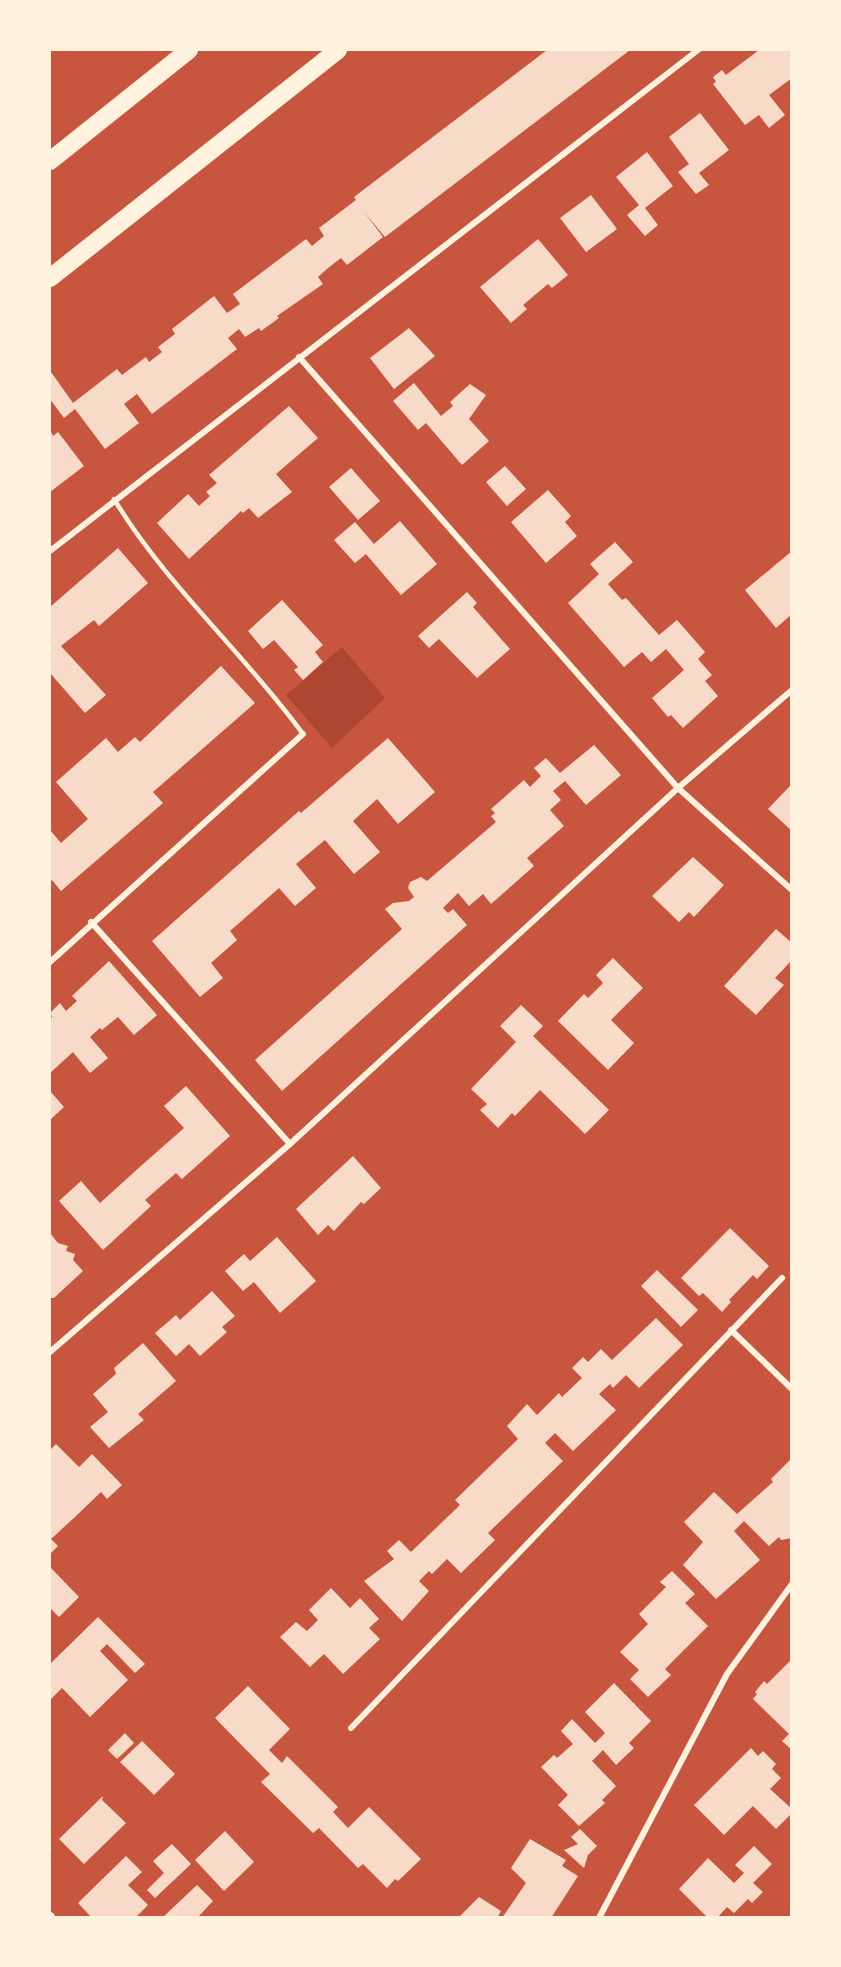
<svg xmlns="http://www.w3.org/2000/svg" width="841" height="1967" font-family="Rubik,sans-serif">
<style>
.green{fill:#ae4732}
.building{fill:#f7dbc8}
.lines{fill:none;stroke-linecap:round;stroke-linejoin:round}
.service{stroke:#fff3e0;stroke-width:4.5}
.minor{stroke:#fff3e0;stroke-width:6}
.tertiary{stroke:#fff3e0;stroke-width:10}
.motorway{stroke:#fff3e0;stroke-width:18}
</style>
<rect width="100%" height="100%" fill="#c8553d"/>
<!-- green -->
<path class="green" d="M342 647 385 698 332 748 286 695Z"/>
<!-- building -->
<path class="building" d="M547 50H630L385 237 364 212 383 237 347 265 341 258 328 268 318 277 323 284 277 316 279 318 261 331 259 328 245 337 239 329 228 338 237 349 152 414 137 394 124 404 139 423 105 449 75 409 64 418 50 399 51 372 73 403 117 369 122 375 146 357 149 362 162 352 158 347 175 334 172 329 214 296 227 313 240 304 233 294 306 239 312 246 324 236 319 228 356 200 354 197Z
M759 50H792V78L769 95 785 115 769 128 759 115 745 125 713 84 716 82 713 77 722 70 726 75Z
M700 113 729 150 699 173 709 185 696 194 678 172 689 164 669 137Z
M647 152 673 186 645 208 658 225 645 236 627 215 639 205 616 177Z
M591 195 617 229 586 252 560 218Z
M538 239 568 275 552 288 548 284 523 305 527 309 511 323 480 287Z
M409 328 435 356 394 389 370 358Z
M414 383 441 416 453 406 450 402 470 384 486 395 469 419 489 441 462 465 426 423 418 430 393 401Z
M289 406 318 438 276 474 292 492 258 518 249 508 243 513 241 511 189 559 157 523 188 494 199 506 210 496 206 492 217 483 209 475Z
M50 430 53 436 58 432 84 466 50 492Z
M505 466 526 489 507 506 486 482Z
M351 468 380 501 358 520 329 487Z
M548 490 571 516 565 522 577 536 546 563 511 522Z
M400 521 437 564 401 595 366 554 355 563 334 540 355 522 374 544Z
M615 542 633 562 608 584 622 600 626 598 659 635 677 620 705 652 698 659 712 675 705 681 718 696 683 728 671 715 668 717 652 698 684 670 666 649 651 662 642 652 624 667 568 603 599 574 590 564Z
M118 548 148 583 99 626 94 620 61 646 106 695 85 713 50 673V607Z
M792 551V614L776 628 745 590Z
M467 592 477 603 473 607 510 649 477 678 439 639 429 648 418 636Z
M282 600 323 645 315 652 323 662 303 680 294 670 298 667 274 640 263 649 248 631Z
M221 666 255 703 153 792 163 803 61 891 52 880 50 882V830L61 843 88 819 56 782 106 738 118 752 135 737 140 742Z
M388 738 435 792 398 824 377 799 353 821 380 852 354 874 325 840 296 864 316 888 295 906 279 888 230 931 237 940 211 963 223 978 200 997 152 941 299 811 301 813Z
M594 745 621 775 586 805 565 781 553 791 561 800 550 810 564 826 527 858 534 866 491 904 483 894 469 906 458 893 443 908 448 913 453 909 467 925 282 1091 255 1060 402 929 385 909 393 903 409 901 414 897 408 888 410 882 421 877 427 881 496 822 491 816 495 813 491 809 524 780 530 787 541 776 534 768 546 758 560 773Z
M790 786 792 787V831L768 809Z
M693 857 724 885 694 917 689 912 679 922 652 896Z
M776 929 792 943V960L775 978 784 985 756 1015 724 986Z
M613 958 643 988 611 1020 634 1043 608 1070 558 1021 584 994 588 998 603 983 596 975Z
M109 961 157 1015 134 1035 118 1017 102 1030 100 1028 90 1037 108 1058 90 1073 73 1052 50 1073V1019L52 1017 50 1013 60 1003 66 1011 77 1001 72 996Z
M521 1005 543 1026 533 1036 609 1110 585 1134 540 1090 515 1116 512 1113 498 1128 480 1110 487 1104 471 1089 516 1042 500 1026Z
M186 1086 230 1136 182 1179 176 1173 161 1186 145 1200 151 1206 103 1250 59 1201 81 1181 100 1203 142 1165 184 1128 164 1106Z
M50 1091 64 1107 50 1120Z
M353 1156 381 1188 364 1204 361 1202 334 1231 328 1225 318 1235 296 1209Z
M730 1228 769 1266 757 1279 753 1275 729 1300 731 1302 722 1312 703 1293 699 1296 681 1278Z
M50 1233 58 1243 68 1246 66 1251 75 1254 73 1260 83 1271 54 1298H50Z
M277 1237 316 1281 280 1313 254 1282 243 1291 225 1271 244 1254 250 1261Z
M657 1270 698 1310 681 1327 641 1286Z
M212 1291 235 1316 222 1327 227 1332 200 1356 189 1344 176 1356 155 1333 176 1315 180 1320Z
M656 1318 683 1345 639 1388 626 1375 613 1388 610 1384 599 1394 616 1410 573 1451 555 1433 545 1443 563 1461 488 1533 495 1540 461 1573 447 1559 432 1574 429 1571 419 1581 429 1591 402 1621 364 1581 394 1559 387 1551 399 1540 411 1552 460 1505 455 1500 518 1439 507 1426 527 1404 537 1415 559 1393 562 1397 582 1378 572 1368 583 1357 588 1362 601 1349 612 1360Z
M143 1343 176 1381 138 1414 144 1420 109 1448 90 1427 108 1412 93 1394 116 1374 114 1368Z
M56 1444 79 1467 92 1454 122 1485 107 1499 101 1492 76 1516 51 1539 58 1546 50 1554V1450Z
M792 1458V1538L781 1540 779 1537 769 1546 744 1521 734 1531 760 1560 716 1599 683 1565 703 1542 684 1522 714 1492 737 1514 773 1482 771 1479Z
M50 1567 79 1597 59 1617 50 1608Z
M672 1571 695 1594 685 1603 708 1626 665 1669 671 1675 648 1697 630 1679 639 1670 620 1652 648 1624 639 1614 666 1587 660 1582Z
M331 1588 350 1608 360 1598 379 1619 369 1628 380 1639 343 1674 324 1654 310 1667 280 1637 296 1622 307 1631 318 1620 309 1610Z
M98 1617 145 1664 135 1673 107 1644 100 1651 128 1680 90 1717 62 1688 50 1700V1664Z
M792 1659V1750L782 1741 789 1734 753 1699 757 1694 755 1692 764 1681 767 1684Z
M614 1683 651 1721 629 1743 634 1748 616 1765 603 1750 592 1761 616 1786 602 1800 605 1803 579 1826 558 1805 568 1795 541 1767 554 1755 557 1758 573 1744 561 1731 572 1719 595 1743 605 1733 585 1712Z
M248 1686 290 1729 269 1750 282 1763 287 1756 338 1807 333 1812 348 1828 369 1807 421 1859 398 1881 395 1879 387 1888 363 1864 358 1868 319 1828 313 1833 261 1782 270 1774 215 1718Z
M125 1733 134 1743 117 1759 108 1750Z
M142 1741 175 1774 154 1795 120 1762Z
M751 1748 758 1756 763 1751 776 1764 772 1769 781 1778 770 1789 792 1809V1813L776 1829 753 1806 724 1835 694 1805Z
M103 1796 102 1800 126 1823 84 1864 59 1839Z
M580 1829 597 1846 588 1855 584 1868 564 1850 578 1844 571 1837Z
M225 1831 254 1862 224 1891 195 1860Z
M530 1839 566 1860 562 1866 578 1876 551 1918H502L526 1883 511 1868Z
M172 1844 191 1864 155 1898 147 1890 164 1873 153 1861Z
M754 1846 772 1864 753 1883 763 1892 752 1903 748 1899 734 1913 727 1907 717 1918H708L679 1889 708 1858 734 1883 744 1873 735 1865Z
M126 1856 142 1872 128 1885 148 1905 135 1918H92L78 1903Z
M197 1885 213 1901 197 1918H162Z
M479 1897 501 1911 497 1918H458Z"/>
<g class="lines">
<!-- service -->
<path class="service" d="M114 499C166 585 244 653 303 734"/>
<!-- minor -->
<path class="minor" d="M299 357 678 788 792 890
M50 551 698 50
M91 922 290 1144
M50 962 303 734
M731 1330 792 1389
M50 1352 290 1144 678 788 792 690
M351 1728 782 1278
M599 1918 727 1674 792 1584"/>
<!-- tertiary -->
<path class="tertiary" d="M50 1917V1918"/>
<!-- motorway -->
<path class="motorway" d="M50 161 189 50
M50 278 338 50"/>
</g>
<!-- border -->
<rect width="841" height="1967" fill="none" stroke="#fff3e0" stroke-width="102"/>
</svg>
